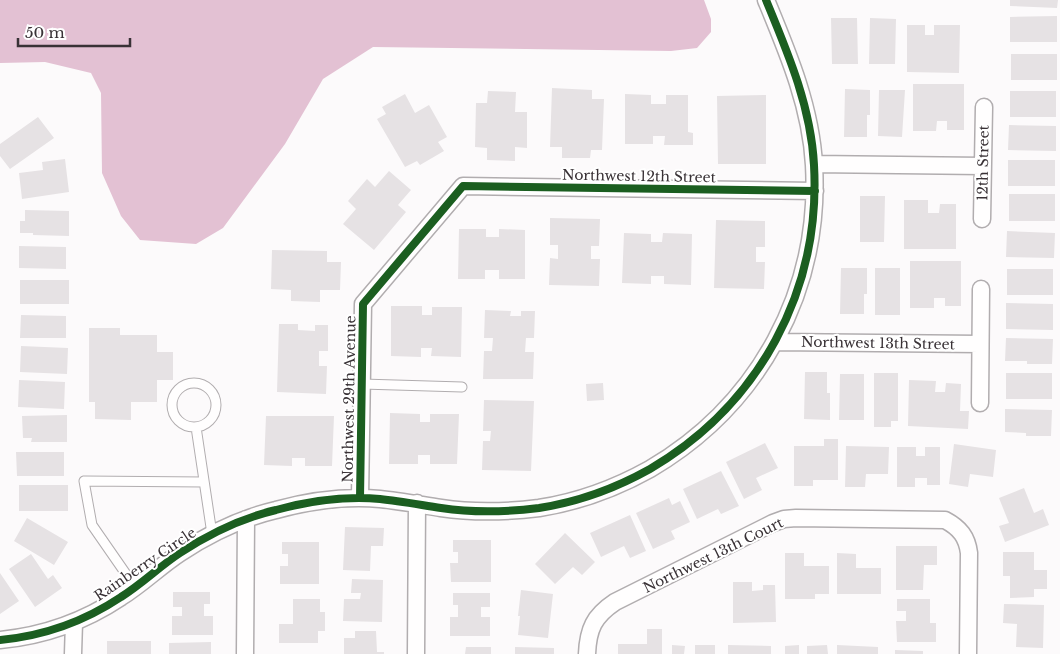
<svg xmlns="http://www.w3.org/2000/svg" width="1060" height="654" font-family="'Libre Baskerville',serif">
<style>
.water{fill:#e3c1d3}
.building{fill:#e6e2e4}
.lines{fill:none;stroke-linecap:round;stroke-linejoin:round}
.service-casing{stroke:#b1adaf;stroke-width:11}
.minor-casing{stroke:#b1adaf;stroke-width:19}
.service{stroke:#fffefe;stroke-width:9}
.minor{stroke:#fffefe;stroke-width:16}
.cycleway-casing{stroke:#fff;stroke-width:11}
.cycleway{stroke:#1b5e20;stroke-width:8}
.labels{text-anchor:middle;stroke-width:4;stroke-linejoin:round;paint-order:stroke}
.street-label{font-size:14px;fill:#393236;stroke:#fff}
</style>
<rect width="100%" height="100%" fill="#fcfafb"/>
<!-- water -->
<path class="water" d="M0 0H704L711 19V32L697 48 671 51 373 47 323 79 285 144 223 228 196 244 140 240 121 216 102 173 101 93 91 73 45 62 0 63Z"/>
<!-- building -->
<path class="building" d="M1010 0H1058L1057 8 1010 6Z
M1057 16V42H1010V17Z
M831 18H857L858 64H832Z
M870 18 896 19 895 64H869Z
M907 25H925V35H934V25H960L959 73 907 72Z
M1011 54H1057V80H1011Z
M913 84H964V130H947V121H937L936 131H913Z
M552 88 592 90V99H604L602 150H591L590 158H562V147H550Z
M845 89 870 90V115H867V137H844Z
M879 90H905L902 137 878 136Z
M488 91 516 92 515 112H527V148L515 147V161L487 160V148L475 147 476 103H487Z
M1010 91H1056V117H1010Z
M405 94 415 113 429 105 447 137 438 142 444 151 420 165 417 161 405 167 377 119 386 114 382 107Z
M625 94 651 95V104H666V95H688V132L693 133V145H664L665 136H653V144H625Z
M766 95V164H718L717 96Z
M38 117 54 138 10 169 0 156V144Z
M1009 125 1056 126V151L1008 150Z
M65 159 69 192 22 199 19 173 43 170 42 162Z
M1008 160H1055V186H1008Z
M389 171 411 190 398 205 406 212 374 250 343 224 356 209 348 201 367 179 375 187Z
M1009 194H1055V221H1009Z
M860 196H885L884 242H860Z
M904 200H928V213H939L940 204H956V249H904Z
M25 210 69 211V236L33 235V233H20V221H25Z
M550 218 600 219 599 246H591V259H600L599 286 549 285 550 258 558 259V245H550Z
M716 220 765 221V247H756V262H765L764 289 714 288Z
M459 229H486V237H499V229L525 230V279H499V270H485V279H458Z
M1007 231 1055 233 1054 258 1006 257Z
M624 233 651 234V242H662L663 233 692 234 691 285 664 284V276H651V284L622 283Z
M19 246 66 247V269L19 268Z
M272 250 327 251V262H341L340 290H320V302L291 301V290L271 289Z
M910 261H961V306H945V298H934V308H910Z
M841 268H867V294H864V314H840Z
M875 268H900V315H875Z
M1007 269H1053V295H1007Z
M20 280H69V304H20Z
M1006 303 1053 304V330L1006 329Z
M391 306H422V315H432V307H462L461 357 431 356 432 348H421V357L391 356Z
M485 310 511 311 510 316H521V311H535L534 338H526L525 352H534L533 379H483L484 351H492L493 338H484Z
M21 315 66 316V338H20Z
M279 324H298V330L315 331V325H328V351H319V366H327L326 394 277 392Z
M89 328H120V335H157V352H173V380H157V402H131V420L95 419V402H89Z
M1006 338 1053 339 1052 364H1027V361H1005Z
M21 346 68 348 67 374 20 372Z
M805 372H827V393H830V420L804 419Z
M874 373H898V421H891V427H874Z
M1006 373H1052V399H1006Z
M840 374H864V420H839Z
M19 380 65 382 64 409 18 407Z
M909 380 936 381 935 392H945L946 383 961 384 960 411H969L968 429 908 426Z
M603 383 604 400 587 401 586 384Z
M484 400 534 401 531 471 482 470 483 441H490L491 431H483Z
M1005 409 1052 410 1051 436H1026V433L1005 432Z
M390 413 420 414V422H430V414H459L457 464H430V455H418V464H389Z
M67 415V442H31L32 438H23L22 416Z
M266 416H334L332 466H305V458H292V466L264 465Z
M824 439H838V480H813V486H794V446H824Z
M765 443 778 468 756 478 762 490 744 499 726 462Z
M954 444 996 450 993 477 970 474 968 487 949 484Z
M846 446 889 447 888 474H866L865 487H845Z
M897 447H916V456H925V447H940V485H927V478H915V487H897Z
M16 452H64V476H17Z
M721 471 739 506 721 514 718 509 697 519 683 489Z
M19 485H68V511H19Z
M1024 488 1034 513 1043 509 1049 525 1005 542 999 526 1009 523 999 498Z
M669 498 672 505 680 501 690 522 671 531 675 539 653 549 636 513Z
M630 515 646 551 630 558 624 546 601 557 590 533Z
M27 518 68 542 54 565 14 541Z
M345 527 384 528 383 546H371L370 571 343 570Z
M565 533 595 562 582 575 573 567 555 584 535 564Z
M453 540H491V582H451L450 563H458V552H453Z
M282 542H319V584H280V566H288V554H282Z
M896 546H937V565H924L923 590H896Z
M1003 552H1034V570H1047V589H1034V597L1010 598V576H1003Z
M785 553H804V566H829V594H815V599H785Z
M837 553 856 554V568H881V594H837Z
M31 554 48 579 53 575 62 588 35 607 9 569Z
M0 573 19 601 0 614Z
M352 579 383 580 382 622 343 621 344 599H360L361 593H351Z
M733 582H752V591L763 590V585H775L776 622 733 623Z
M521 590 553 594 548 638 518 635 520 616H518Z
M173 592H210V604H204V616H213V635H172V616H182V607H173Z
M453 593H490V607H481V617H490V636H450V617H458V605H453Z
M293 599H320V612H325V631H318V643H279V624H293Z
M897 599H930V623H936V642H897L896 621H906V611H897Z
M1004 604 1044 605 1043 648 1016 647 1017 624 1003 623Z
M647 629H662V654H618V644H647Z
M355 631H376L377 652H384V654H344V638H355Z
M107 641H151V654H107Z
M211 642V654H169V643Z
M672 645 685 646 684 654H672Z
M695 645H715V654H695Z
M728 645 771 646V654H728Z
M799 645V654H785V646Z
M827 645 828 654H807V646Z
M837 645 878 647V654H837Z
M466 647H491V654H465Z
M515 647 554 648V654H515Z
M895 650 923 651V654H895Z"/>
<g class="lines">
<defs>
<path id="service" d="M172 405a22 22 0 1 1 44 0a22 22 0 1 1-44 0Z
M362 384 462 387
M196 427 212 534
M135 587 92 525 84 481 204 482"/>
<path id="minor" d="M814 164 983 166
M982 219 984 107
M775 342 980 344
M980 403 981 289
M360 498 363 304 463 186 815 191
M0 640C43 636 85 621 121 597 142 584 160 566 180 553 209 534 242 518 276 510 309 501 345 496 380 499 400 501 421 505 441 508 474 513 507 512 539 508 578 502 616 488 650 469 759 405 821 291 814 165 811 107 788 53 766 0
M73 654 74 622
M245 654 246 519
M416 654 417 503
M587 654C588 629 594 616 615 602L773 523 784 519 796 518 945 520C960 528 967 537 969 553L968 654"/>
</defs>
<!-- service casing -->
<use href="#service" class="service-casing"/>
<!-- minor casing -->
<use href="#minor" class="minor-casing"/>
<!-- service -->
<use href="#service" class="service"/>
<!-- minor -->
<use href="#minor" class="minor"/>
<defs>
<path id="cycleway" d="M360 498 363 304 463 186 815 191
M0 640C43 636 85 621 121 597 142 584 160 566 180 553 209 534 242 518 276 510 309 501 345 496 380 499 400 501 421 505 441 508 474 513 507 512 539 508 578 502 616 488 650 469 759 405 821 291 814 165 811 107 788 53 766 0"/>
</defs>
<!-- cycleway casing -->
<use href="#cycleway" class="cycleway-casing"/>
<!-- cycleway -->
<use href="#cycleway" class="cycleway"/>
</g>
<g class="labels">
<!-- street labels -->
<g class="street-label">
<text transform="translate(983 163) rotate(-89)" y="5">12th Street</text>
<text transform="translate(639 176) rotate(1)" y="5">Northwest 12th Street</text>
<text transform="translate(878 343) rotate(1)" y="5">Northwest 13th Street</text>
<text transform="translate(349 399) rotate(-89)" y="5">Northwest 29th Avenue</text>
<text transform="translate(713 555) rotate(-26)" y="5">Northwest 13th Court</text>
<text transform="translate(145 564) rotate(-34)" y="5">Rainberry Circle</text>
</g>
</g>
<!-- scale -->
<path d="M18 38v8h112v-8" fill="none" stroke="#393236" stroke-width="2.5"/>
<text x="25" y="38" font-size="15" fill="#393236" stroke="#ffffff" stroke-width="4" paint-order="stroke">50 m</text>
</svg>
